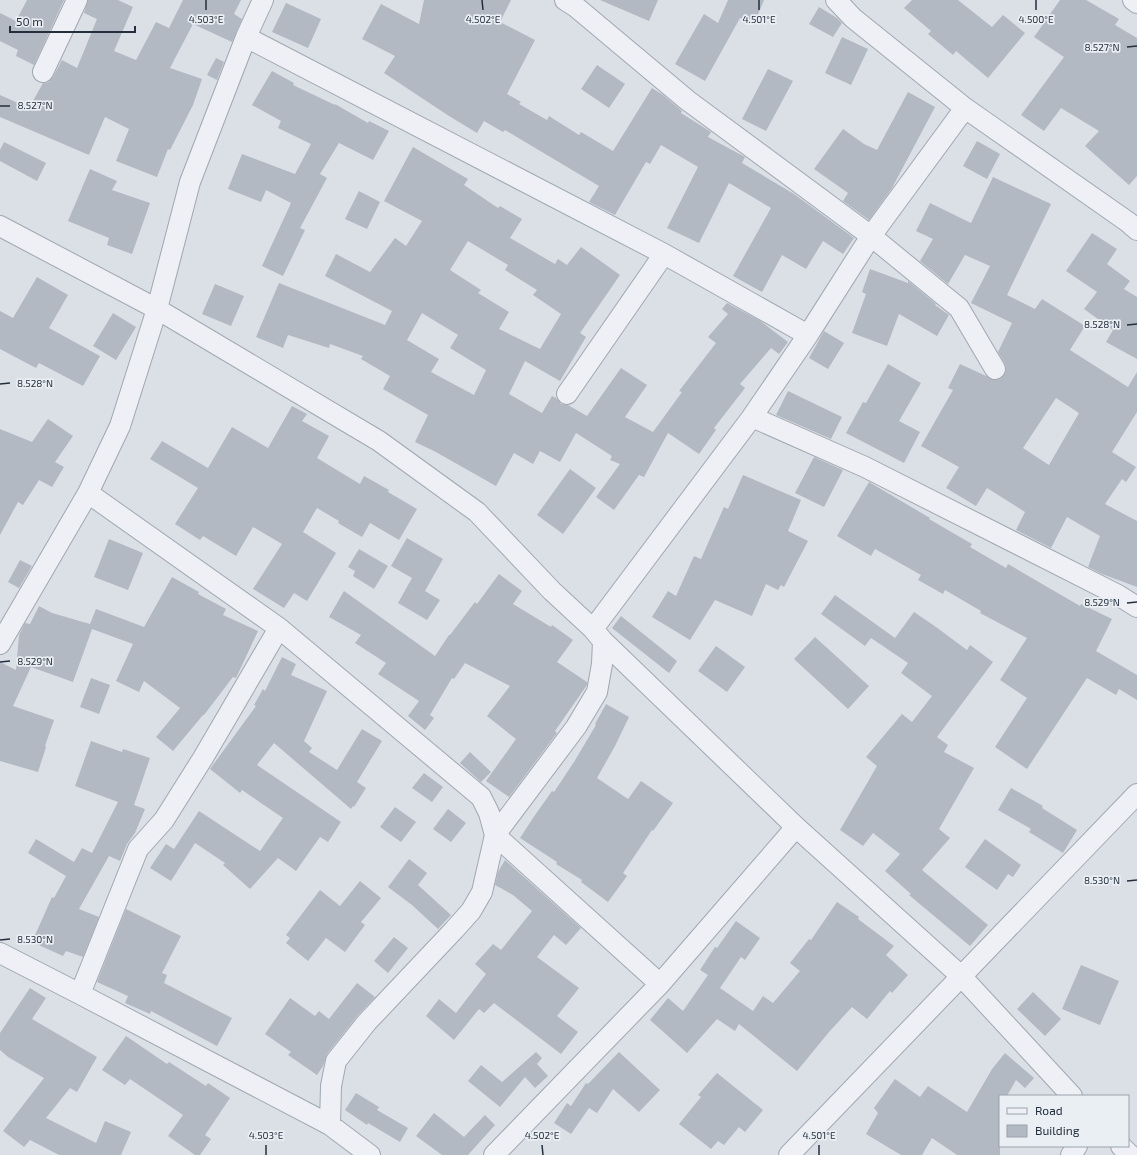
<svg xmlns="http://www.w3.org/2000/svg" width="1137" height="1155" font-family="'Exo 2',sans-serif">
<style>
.building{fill:#b2b9c3;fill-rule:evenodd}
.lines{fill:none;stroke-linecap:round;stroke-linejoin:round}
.minor-casing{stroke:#a0a7b0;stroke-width:22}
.minor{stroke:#eef0f5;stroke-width:20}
.ticks{fill:none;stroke:#242e3d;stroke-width:1.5}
.ticks-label{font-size:10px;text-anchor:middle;fill:#242e3d;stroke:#eaeff4;stroke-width:3.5;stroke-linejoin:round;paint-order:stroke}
</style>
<rect width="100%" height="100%" fill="#dbe0e6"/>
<!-- building -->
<path class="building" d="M27 0H64L34 65 16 56 18 50 0 41V13L16 21Z
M88 0H118L133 7 114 51 136 60 156 22 169 28 183 0H241L234 14 242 19 232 42 193 24 170 68 202 79 193 105 170 150 168 149 157 177 116 161 129 129 105 117 89 155 0 117V95L29 108 43 83 49 82 53 77 62 60 77 68 97 19 84 13Z
M424 0H511L500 22 535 40 507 94 521 102 519 104 547 120 549 116 579 135 581 132 613 151 652 88 663 95 682 111 681 113 711 132 708 137 745 157 742 163 794 194 854 238 843 254 823 241 806 269 782 255 762 292 733 276 771 208 729 183 699 243 667 228 698 167 661 145 650 164 646 162 615 215 589 202 599 186 505 130 503 132 484 121 477 133 449 116 384 73 395 56 362 39 381 4 419 24Z
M600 0H658L649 21Z
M728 0H764L754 24 740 18 705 81 675 64 704 14 718 23Z
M912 0H958L992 27 1003 15 1025 33 988 78 956 51 953 55 928 34 931 31 904 8Z
M1060 0H1086L1119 19 1115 25 1137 38V176L1129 185 1085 146 1099 131 1061 108 1044 131 1021 115 1064 57 1034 37Z
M286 3 321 19 308 48 272 32Z
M819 7 837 18 842 23 833 37 809 24Z
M842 37 868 49 851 85 825 73Z
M216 58 224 62 217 80 207 75Z
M597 65 625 84 609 108 581 89Z
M768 69 793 81 766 131 742 119Z
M272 71 294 83 293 85 335 105V104L368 123 369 121 389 131 373 160 339 143 320 174 327 178 300 228 305 230 283 276 262 266 291 203 266 190 261 202 228 189 242 154 295 174 311 144 278 128 281 121 252 105Z
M908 92 935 107 892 188 869 220 843 201 848 193 814 169 843 129 864 144 877 150Z
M977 141 1000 154 987 179 963 166Z
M4 142 46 163 37 181 0 161V150Z
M413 147 468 179 464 185 498 208 500 206 522 219 510 238 555 264 558 259 567 265 581 247 620 275 580 333 586 337 560 381 525 361 509 394 542 413 552 396 556 398 561 404 568 405 587 416 621 368 647 385 625 417 653 432 682 392 679 391 716 343 708 337 728 314 722 309 727 303 759 320 788 342 779 354 771 348 740 384 745 388 714 428 716 430 699 454 668 433 644 477 639 475 614 510 596 497 620 464 610 460 612 456 576 433 560 462 540 451 533 464 514 453 496 486 434 451 415 442 428 415 383 389 390 376 361 359 363 356 330 344 329 348 288 335 283 348 256 337 279 283 385 325 392 311 325 276 336 254 370 272 395 238 406 246 422 221 384 201ZM468 241 508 265 505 270 537 290 533 295 561 314 540 349 499 329 509 312 478 293 481 290 450 270ZM422 313 458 335 450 348 486 370 474 395 431 372 439 359 407 340Z
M90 169 117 181 112 190 150 203 132 254 107 245 109 238 68 221Z
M993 177 1051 204 1007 295 1035 309 1042 299 1085 326 1070 350 1128 387 1137 372V412L1112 452 1136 467 1126 482 1122 479 1105 504 1137 521V587L1102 574 1088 567 1100 536 1067 517 1051 548 1016 530 1025 512 987 488 976 506 946 488 959 467 921 446 953 390 948 388 960 364 995 380 1000 379 1005 374 1006 369 1005 364 998 352 1012 323 971 303 990 266 965 255 948 284 920 261 933 239 916 231 930 203 971 223ZM1056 398 1079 413 1049 465 1023 448Z
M359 191 380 202 367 229 345 219Z
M1092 233 1117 249 1107 264 1130 281 1124 289 1137 297V359L1106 342 1113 330 1084 309 1097 292 1066 271Z
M870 269 908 283V281L936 304 935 305 949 315 937 336 899 314 887 346 852 333 866 294 862 292Z
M37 277 68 295 49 328 100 356 83 386 39 363 36 368 0 349V311L13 318Z
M215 284 244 296 231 326 202 314Z
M113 313 136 327 116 360 93 346Z
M824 331 844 343 828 369 809 358Z
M888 364 921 383 899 421 920 432 904 463 846 433 863 402 866 403Z
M788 391 842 417 831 439 776 415Z
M292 406 307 414 302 421 329 436 317 458 360 484 364 476 389 490 388 492 417 509 399 540 370 523 362 537 338 523 339 521 317 508 303 532 336 553 307 601 294 593 284 608 253 589 282 544 253 527 236 556 203 536 200 540 175 524 198 488 150 459 162 441 208 468 232 427 268 448Z
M48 419 73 436 55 462 64 467 52 487 39 480 23 505 18 502 0 535V429L32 442Z
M814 457 843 470 824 507 795 493Z
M570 469 596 488 563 534 537 515Z
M743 475 801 500 788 531 808 541 784 587 781 585 778 590 766 584 752 616 715 600 690 640 652 617 668 591 676 596 694 556 701 559 724 507 728 509Z
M869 482 930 518 929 519 972 544 970 547 1006 568 1008 564 1080 606 1081 604 1112 619 1096 651 1137 675V700L1119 689 1116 695 1087 678 1027 769 995 747 1027 698 1000 680 1027 638 980 613 981 611 945 590 943 594 918 580 921 575 875 549 871 556 837 536Z
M407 538 443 559 425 591 440 600 427 620 398 603 412 578 391 566Z
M109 539 143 553 128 590 94 577Z
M359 549 388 566 374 589 353 576 355 571 348 567Z
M20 560 32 566 19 588 8 582Z
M499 574 522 591 513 604 551 627 552 625 573 640 557 662 587 682V685L555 731 557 733 509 797 486 781 516 739 487 716 510 686 465 663 454 679 452 678 430 715 434 718 425 730 408 716 419 701 378 674 386 663 355 643 361 635 329 617 344 591 435 656 449 635H450L475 602 477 604Z
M172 577 199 592 198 594 226 609 223 615 258 631 236 678 233 677 204 715H203L173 751 156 737 180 708 144 681 139 692 116 681 133 644 92 629 73 682 31 667 13 706 54 720 45 746 46 747 38 772 0 761V662L16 670 19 635 25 623 30 624 39 606 52 613 90 624 96 609 144 627Z
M835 595 895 638 914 612 936 627 967 650 970 645 993 662 937 737 948 745 944 752 974 768 939 829 950 838 922 870 988 925 970 946 909 895 911 894 885 871 900 854 873 833 863 846 840 830 877 766 866 757 902 714 912 722 932 696 901 673 908 663 871 638 865 646 821 614Z
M621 616 677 661 669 673 612 628Z
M815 637 869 686 848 709 794 659Z
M716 646 745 667 727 692 698 671Z
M282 657 296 664 291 675 327 691 304 741 312 748 309 752 337 770 362 729 382 741 357 782 366 788 354 807 353 806 351 809 274 743 257 765 341 822 328 842 320 837 296 871 278 858 250 889 223 865 225 863 195 843 171 881 150 868 166 844 174 849 199 811 260 851 283 818 242 790 240 793 210 769 256 706 254 705 263 689 265 691Z
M91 678 110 685 99 714 80 707Z
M606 704 629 717 615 746 597 778 628 799 641 781 673 803 653 831 652 830 623 873 627 876 608 902 581 882 582 880 556 864 557 862 520 838 533 818 552 791 554 792 574 762 596 725 595 724Z
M91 741 122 752 123 749 150 758 134 805 145 809 135 833 127 844 120 861 109 856 79 909 99 917 83 957 66 951 63 956 32 942 52 897 54 898 66 876 28 853 36 839 74 862 82 848 92 853 118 802 75 786Z
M470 752 491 772 481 782 460 763Z
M424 773 443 787 432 802 412 788Z
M1011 788 1043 806 1042 808 1077 830 1063 853 1029 832 1031 829 998 810Z
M395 807 416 822 401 842 380 827Z
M448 809 466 823 451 842 433 829Z
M985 839 1021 865 1013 877 1008 874 997 890 965 867Z
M409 859 427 873 418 885 451 915 438 929 412 905 388 887Z
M505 860 581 928 566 945 554 935 537 957 579 988 557 1016 578 1032 561 1054 494 1003 484 1013 479 1009 454 1040 426 1016 439 999 456 1013 486 974 475 964 493 944 501 950 532 911 513 895 495 885 498 872Z
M360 881 381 898 361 922 365 925 345 952 326 938 308 961 286 943 290 938 286 935 320 890 340 906Z
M837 902 859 917 858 919 894 946 886 955 908 975 892 993 890 991 867 1019 852 1007 829 1032 797 1071 739 1024 735 1031 717 1019 687 1053 650 1020 668 998 683 1011 708 975 700 970 715 947 717 948 736 921 760 938 745 960 741 957 720 988 753 1011 763 996 773 1003 800 971 790 963 809 939 811 940Z
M126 909 181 936 162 973 167 975 164 983 232 1018 217 1046 151 1011 150 1014 125 1003 128 996 97 982Z
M394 937 408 948 388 973 374 961Z
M1081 965 1119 981 1100 1025 1062 1009Z
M357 983 375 997 358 1015 327 1054 323 1066 317 1075 288 1055 291 1052 265 1034 290 998 315 1016 319 1011 329 1019Z
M30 988 46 998 32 1019 97 1057 77 1092 70 1088 46 1118 96 1143 105 1121 131 1132 121 1155H59L30 1140 24 1147 3 1131 44 1078 8 1057 0 1050V1033Z
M1033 992 1061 1019 1045 1036 1017 1009Z
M126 1036 167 1064 169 1062 206 1086 208 1083 230 1098 205 1135 211 1139 200 1155H195L168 1136 183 1115 130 1079 125 1085 102 1070Z
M536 1052 542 1058 537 1064 548 1076 535 1088 525 1077 500 1107 468 1081 481 1065 502 1082Z
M619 1052 660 1090 639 1112 613 1089 597 1113 589 1108 571 1134 554 1123 567 1103 571 1106 586 1083 588 1084Z
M1005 1053 1034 1078 1025 1088 1016 1080 1007 1096H1000V1155H957L932 1138 922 1155H901L866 1134 878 1113 874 1108 895 1079 920 1097 928 1086 967 1112 992 1069Z
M717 1073 763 1110 745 1132 739 1127 724 1145 718 1141 711 1149 679 1124 701 1097 698 1095Z
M356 1093 379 1107 377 1110 408 1128 400 1142 368 1123 367 1125 345 1110Z
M434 1113 464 1137 485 1115 495 1125 468 1155H442L416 1136Z"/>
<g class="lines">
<defs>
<path id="minor" d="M565 0 576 7 687 100 871 236 959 308 995 369
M836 0 853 18 965 108 1128 222 1137 230
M1133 0 1137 3
M246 37 664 254 808 335
M43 72 77 0
M0 226 157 309 379 441 477 512 552 591 593 629 603 641 796 827 961 976 1072 1096
M567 394 664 254
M752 417 865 467 1118 595 1137 607
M88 493 279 628 481 797 489 813 495 835 660 984
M593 629 752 417 808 335 871 236 965 108
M0 644 88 493 120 426 157 309 190 182 246 37 263 0
M0 953 80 994 330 1125 370 1155
M80 994 138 849 164 820 203 758 279 628
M330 1125 331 1086 336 1061 367 1022 454 930 471 911 482 892 495 835 576 727 597 692 602 664 603 641
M1121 1146 1130 1155
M494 1155 660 984 796 827
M789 1155 1137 794
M1071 1155 1077 1146"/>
</defs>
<!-- minor casing -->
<use href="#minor" class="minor-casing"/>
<!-- minor -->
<use href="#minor" class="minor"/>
</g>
<!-- ticks -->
<path class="ticks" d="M206 0V10M482 0 483 10M759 0V10M1036 0V10M1127 47 1137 46M0 106H10M1127 325 1137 324M0 384 10 383M1127 603 1137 602M0 662 10 661M1127 881 1137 880M0 940 10 939M266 1145V1155M542 1145 543 1155M819 1145V1155"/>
<g class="ticks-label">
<text x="206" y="23">4.503°E</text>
<text x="483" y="23">4.502°E</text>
<text x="759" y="23">4.501°E</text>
<text x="1036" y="23">4.500°E</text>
<text x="1102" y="51">8.527°N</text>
<text x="35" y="109">8.527°N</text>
<text x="1102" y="328">8.528°N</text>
<text x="35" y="387">8.528°N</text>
<text x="1102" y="606">8.529°N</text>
<text x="35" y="665">8.529°N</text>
<text x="1102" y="884">8.530°N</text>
<text x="35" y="943">8.530°N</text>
<text x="266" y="1139">4.503°E</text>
<text x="542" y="1139">4.502°E</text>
<text x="819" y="1139">4.501°E</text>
</g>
<!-- legend -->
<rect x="999" y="1095" width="130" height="52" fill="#eaeff4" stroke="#9ba2ab"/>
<rect x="1007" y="1108" width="20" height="6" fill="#eef0f5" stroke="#9ba2ab"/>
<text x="1035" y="1115" font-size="12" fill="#242e3d">Road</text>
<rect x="1007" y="1125" width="20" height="12" fill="#b2b9c3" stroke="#9ba2ab"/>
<text x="1035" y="1135" font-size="12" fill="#242e3d">Building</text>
<!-- scale -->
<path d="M10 26v6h125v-6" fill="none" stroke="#242e3d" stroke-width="2"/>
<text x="16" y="26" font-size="12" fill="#242e3d" stroke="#eaeff4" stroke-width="3" paint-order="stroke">50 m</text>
</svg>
